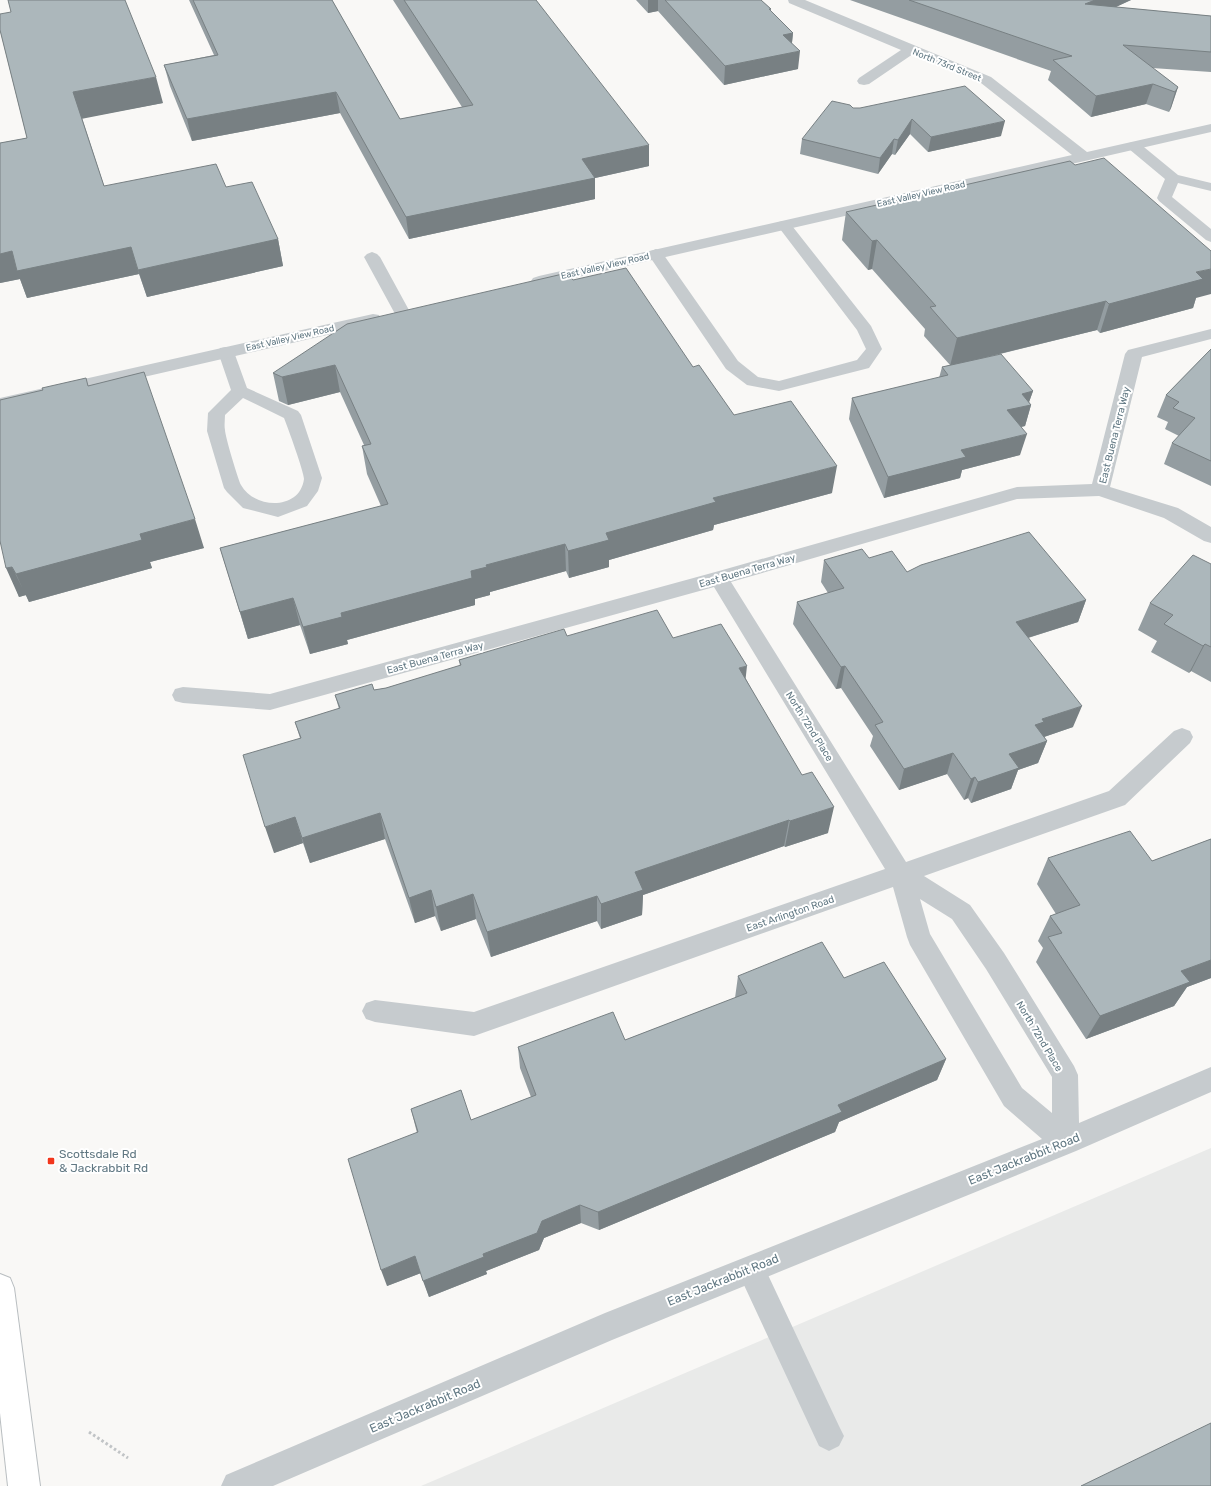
<svg xmlns="http://www.w3.org/2000/svg" width="1211" height="1486" font-family="Rubik,sans-serif">
<style>
.built{fill:#e9eae9}
.lines{fill:none;stroke-linecap:round;stroke-linejoin:round}
.primary-casing{stroke:#b9bec1;stroke-width:2}
.path{stroke:#c1c4c6;stroke-width:3;stroke-dasharray:2.5 2.5;stroke-linecap:butt}
.service{fill:#c6cbce;fill-rule:evenodd}
.minor{fill:#c6cbce;fill-rule:evenodd}
.primary{fill:#fff;fill-rule:evenodd}
.wall{fill:#949da1}
.shaded-wall{fill:#788083}
.building{fill:#acb7bb;stroke:#788083}
.poi-dot{fill:#f2361c;stroke:#fff;stroke-width:1.5}
.labels{text-anchor:middle;stroke-width:4;stroke-linejoin:round;paint-order:stroke}
.far-street-label{font-size:9px;fill:#617883;stroke:#fff}
.street-label{font-size:10px;fill:#617883;stroke:#fff}
.near-poi-label{font-size:12px;fill:#617883;stroke:#fff;text-anchor:start}
.near-street-label{font-size:12px;fill:#617883;stroke:#fff}
</style>
<rect width="100%" height="100%" fill="#f9f8f6"/>
<!-- built -->
<path class="built" d="M1211 1148V1486H421Z"/>
<g class="lines">
<defs>
<path id="primary" d="M0 1274 10 1278 14 1288 40 1486H8L0 1413Z"/>
</defs>
<!-- primary casing -->
<use href="#primary" class="primary-casing"/>
<!-- path -->
<path class="path" d="M89 1432 128 1458"/>
<!-- service -->
<path class="service" d="M1134 142 1139 143 1178 175 1211 183V191L1178 183 1172 197 1211 229V242L1206 240 1159 201 1157 198 1165 179 1129 149 1127 146 1129 143Z
M784 221 789 222 871 326 882 349 869 368 779 391 747 385 726 369 648 254 651 251 656 249 661 251 738 361 758 377 779 381 857 360 866 349 857 330 777 225 779 222Z
M372 252 377 254 380 257 410 312 408 315 402 317 396 315 394 312 364 257 367 254Z
M226 347 232 348 234 352 247 388 298 411 301 415 322 478 318 491 307 506 278 517 243 508 227 492 224 488 207 431 208 413 231 390 218 352 220 348ZM243 398 284 418C288 428 304 472 304 479 300 511 254 509 241 485 238 479 225 436 225 430 224 425 225 420 225 415Z
M751 1256 761 1260 839 1426 844 1436 839 1446 829 1451 819 1446 737 1270 741 1260Z"/>
<!-- minor -->
<path class="minor" d="M788 0H805L991 77 1087 152 1211 124V132L539 286 533 284 531 281 533 278 539 276 1072 155 981 83 913 54 869 84 864 85 859 84 857 81 859 78 901 50 789 3Z
M373 314 379 315 381 319 379 323 0 410V398Z
M1211 329V339L1142 357 1110 487 1178 508 1211 527V543L1204 541 1164 518 1099 496 1017 499 731 582 906 862 1109 791 1174 731 1182 728 1190 731 1193 737 1190 743 1125 805 924 876 970 905 1004 953 1074 1066 1078 1075 1079 1123 1211 1067V1092L1076 1151 612 1340 273 1486H221L226 1475 605 1313 1042 1139 1004 1106 910 945 907 937 893 887 474 1036 375 1022 366 1019 362 1011 366 1003 375 1000 474 1012 885 869 714 587 270 710 183 703 175 701 172 695 175 689 183 687 270 694 719 571 1017 487 1092 484 1125 354 1128 350ZM920 899 952 919 986 969 1052 1077V1113L1022 1088 930 934Z"/>
<!-- primary -->
<use href="#primary" class="primary"/>
</g>
<!-- wall -->
<path class="wall" d="M189 0H332L400 119 462 107 393 0H536L649 166 595 178V199L409 239 340 113 192 141 170 86 164 65 214 55Z
M636 0H761L771 9V12L793 33 792 43 798 69 724 85 658 11 648 13Z
M850 0H1131L1115 7 1211 16V72L1152 68 1178 87 1171 108 1169 112 1146 104 1091 117 1048 80 1051 71Z
M0 30 163 103 82 118 104 186 226 187 278 239 283 266 147 297 139 274 27 298 20 279 0 283V143L27 138Z
M853 108H860L1001 136 928 152 910 134 895 155 892 154 878 174 800 154 802 139Z
M846 212 1196 298 1193 308 1100 333 1097 330 984 358 1033 391 1029 402 1031 405 1025 426 1021 427 1020 455 962 470 960 478 884 498 849 419 852 398 939 378 942 367 950 365 924 336 925 329 872 269 868 270 842 240Z
M573 280 693 367 734 415 832 493 714 525 713 530 609 560V567L569 578 566 571 490 592V595L475 599V605L347 640 348 644 310 654 300 625 248 639 220 548 381 506 367 474 362 446 364 445 340 392 288 405 279 401 273 373Z
M1211 349V486L1164 464 1172 443 1179 436 1165 429 1168 422 1157 417 1166 395Z
M88 386 204 548 150 562 152 568 29 602 26 595 19 597 0 541Z
M869 558 907 572 1086 600 1078 622 1028 638 1073 727 1044 737 1047 741 1038 763 1018 770 1011 789 971 803 968 798 964 800 947 774 899 790 870 746 873 736 841 688 836 689 793 624 797 602 828 593 821 582 824 560Z
M1211 564V682L1191 671 1189 673 1151 652 1157 641 1138 630 1150 603Z
M567 636 673 638 746 679 828 833 785 847 784 846 643 895 642 915 601 929 597 921 491 957 476 919 441 931 435 916 415 923 385 839 310 863 303 843 274 853 300 738 295 722 339 709 335 695 374 690 386 688 460 666 459 660Z
M1211 839V978L1187 987 1174 1006 1086 1039 1036 962 1043 948 1038 941 1050 916 1056 914 1037 884 1048 858 1152 861Z
M738 976 844 978 946 1059 937 1080 839 1122 835 1132 599 1230 581 1223 544 1238 539 1250 486 1271 487 1274 429 1297 421 1273 387 1286 417 1133 411 1109 471 1120 531 1097 520 1068 518 1047 625 1040 735 998Z"/>
<!-- shaded-wall -->
<path class="shaded-wall" d="M648 0H658V11L648 13Z
M1095 0H1131L1080 24 1085 4Z
M793 33 791 51 783 35Z
M800 51 798 69 724 85 725 66Z
M156 77 163 103 81 119 73 92Z
M1153 84 1146 104 1091 117 1096 96Z
M1178 87 1171 108 1169 112 1175 92Z
M336 92 340 113 192 141 187 119Z
M912 119 910 134 895 155 898 140Z
M1005 121 1001 136 928 152 931 137Z
M894 139 892 154 878 174 880 158Z
M649 145V166L595 178V199L409 239 406 217 582 159Z
M278 239 283 266 147 297 138 270Z
M877 240 872 269 868 270 872 241Z
M131 247 139 274 27 298 20 279 0 283V254L12 251Z
M1211 269V294L1196 298 1193 308 1100 333 1109 304 1196 272Z
M1106 301 1097 330 950 366 957 338Z
M335 365 340 392 288 405 282 377Z
M1033 391 1028 405H1031L1025 426 1001 431 1007 410 1022 394Z
M1027 434 1020 455 962 470 960 478 884 498 888 477 961 450Z
M837 466 832 493 714 525 713 530 609 560V567L569 578 568 551 606 533 713 498Z
M195 519 204 548 150 562 152 568 29 602 16 574 140 534Z
M565 544 566 571 490 592V595L475 599V605L347 640 348 644 310 654 303 627 341 613 471 571 486 565Z
M12 567 26 595 19 597 6 568Z
M293 598 300 625 248 639 240 612Z
M1086 600 1078 622 1008 644 1016 622Z
M1205 644 1191 671 1189 673 1203 646Z
M747 666 744 693 739 668Z
M845 666 841 688 836 689 841 667Z
M1082 706 1073 727 1038 739 1035 725 1042 719Z
M1047 741 1038 763 1018 770 1011 789 971 803 978 782 1009 754Z
M953 753 947 774 899 790 904 769Z
M975 777 968 798 964 800 971 779Z
M834 807 828 833 785 847 790 821Z
M380 813 385 839 310 863 302 838Z
M295 817 303 843 274 853 265 827Z
M789 820 784 846 643 895 642 915 601 929V904L635 872Z
M431 890 435 916 415 923 409 898Z
M473 894 476 919 441 931 436 907Z
M597 896V921L491 957 487 932Z
M1211 960V978L1187 987 1174 1006 1086 1039 1100 1016 1181 971Z
M946 1059 937 1080 839 1122 835 1132 599 1230 598 1212 838 1105Z
M580 1205 581 1223 544 1238 539 1250 486 1271 487 1274 429 1297 423 1281 483 1254 542 1221Z
M415 1256 421 1273 387 1286 381 1270Z"/>
<!-- building -->
<path class="building" d="M8 0H125L156 77 73 92 104 186 216 164 226 187 252 182 278 239 138 270 131 247 17 271 12 251 0 254V143L27 138 0 30V14L11 12Z
M193 0H332L400 119 473 105 404 0H536L649 145 582 159 595 178 406 217 336 92 187 119 164 65 218 55Z
M665 0H761L771 9H769L793 33 783 35 800 51 725 66Z
M909 0H1095L1085 4 1211 16V52L1123 45 1178 87 1175 92 1153 84 1096 96 1053 60 1072 56Z
M965 86 1005 121 931 137 912 119 898 140 894 139 880 158 802 139 832 101 850 105 853 108H860Z
M1104 158 1211 251V269L1196 272 1203 279 1109 304 1106 301 957 338 930 307 936 306 877 240 872 241 846 212 1070 161 1075 165Z
M626 268 693 367 699 365 734 415 791 401 837 466 713 498 716 502 606 533 609 540 568 551 565 544 486 565 487 567 471 571 472 578 341 613 342 617 303 627 293 598 240 612 220 548 388 504 362 446 371 444 335 365 282 377 273 373 347 324 567 273 573 280Z
M1211 349V461L1172 443 1195 418 1173 408 1179 402 1166 395Z
M1001 354 1033 391 1022 394 1031 405 1007 410 1027 434 961 450 966 457 888 477 852 398 948 375 942 367Z
M144 372 195 519 140 534 142 540 16 574 12 567 6 568 0 541V400L43 390 42 388 86 378 88 386Z
M1029 532 1086 600 1016 622 1082 706 1042 719 1044 722 1035 725 1047 741 1009 754 1019 768 978 782 975 777 971 779 953 753 904 769 875 725 883 722 845 666 841 667 797 602 844 588 824 560 862 549 869 558 892 551 907 572 921 565Z
M1193 555 1211 564V647L1205 644 1203 646 1164 624 1173 615 1150 603Z
M657 610 673 638 721 624 747 666 739 668 802 775 812 772 834 807 790 821 789 820 635 872 643 890 601 904 597 896 487 932 473 894 436 907 431 890 409 898 380 813 302 838 295 817 265 827 243 755 301 738 295 722 340 708 335 695 372 684 374 690 386 688 461 665 459 660 564 629 567 636Z
M1130 831 1152 861 1211 839V960L1181 971 1190 982 1100 1016 1048 937 1062 933 1050 916 1080 905 1048 858Z
M822 942 844 978 884 962 946 1059 838 1105 842 1112 598 1212 580 1205 542 1221 537 1233 483 1254 484 1257 423 1281 415 1256 381 1270 348 1159 418 1132 411 1109 461 1090 471 1120 536 1095 518 1047 613 1012 625 1040 747 993 738 976Z
M1211 1423V1486H1081Z"/>
<!-- markers -->
<rect class="poi-dot" x="47" y="1157" width="8" height="8" rx="2"/>
<g class="labels">
<!-- far-street labels -->
<g class="far-street-label">
<text transform="translate(947 65) rotate(22)" y="3">North 73rd Street</text>
<text transform="translate(921 194) rotate(-13)" y="3">East Valley View Road</text>
<text transform="translate(605 266) rotate(-13)" y="3">East Valley View Road</text>
<text transform="translate(290 338) rotate(-13)" y="3">East Valley View Road</text>
</g>
<!-- street labels -->
<g class="street-label">
<text transform="translate(1114 435) rotate(-76)" y="4">East Buena Terra Way</text>
<text transform="translate(747 570) rotate(-16)" y="4">East Buena Terra Way</text>
<text transform="translate(435 657) rotate(-15)" y="4">East Buena Terra Way</text>
<text transform="translate(810 726) rotate(58)" y="4">North 72nd Place</text>
<text transform="translate(790 913) rotate(-19)" y="4">East Arlington Road</text>
<text transform="translate(1040 1036) rotate(59)" y="4">North 72nd Place</text>
</g>
<!-- near-poi labels -->
<g class="near-poi-label">
<text x="59" y="1158">Scottsdale Rd<tspan x="59" dy="14">&amp; Jackrabbit Rd</tspan></text>
</g>
<!-- near-street labels -->
<g class="near-street-label">
<text transform="translate(1024 1159) rotate(-22)" y="4">East Jackrabbit Road</text>
<text transform="translate(723 1280) rotate(-22)" y="4">East Jackrabbit Road</text>
<text transform="translate(425 1406) rotate(-23)" y="4">East Jackrabbit Road</text>
</g>
</g>
</svg>
